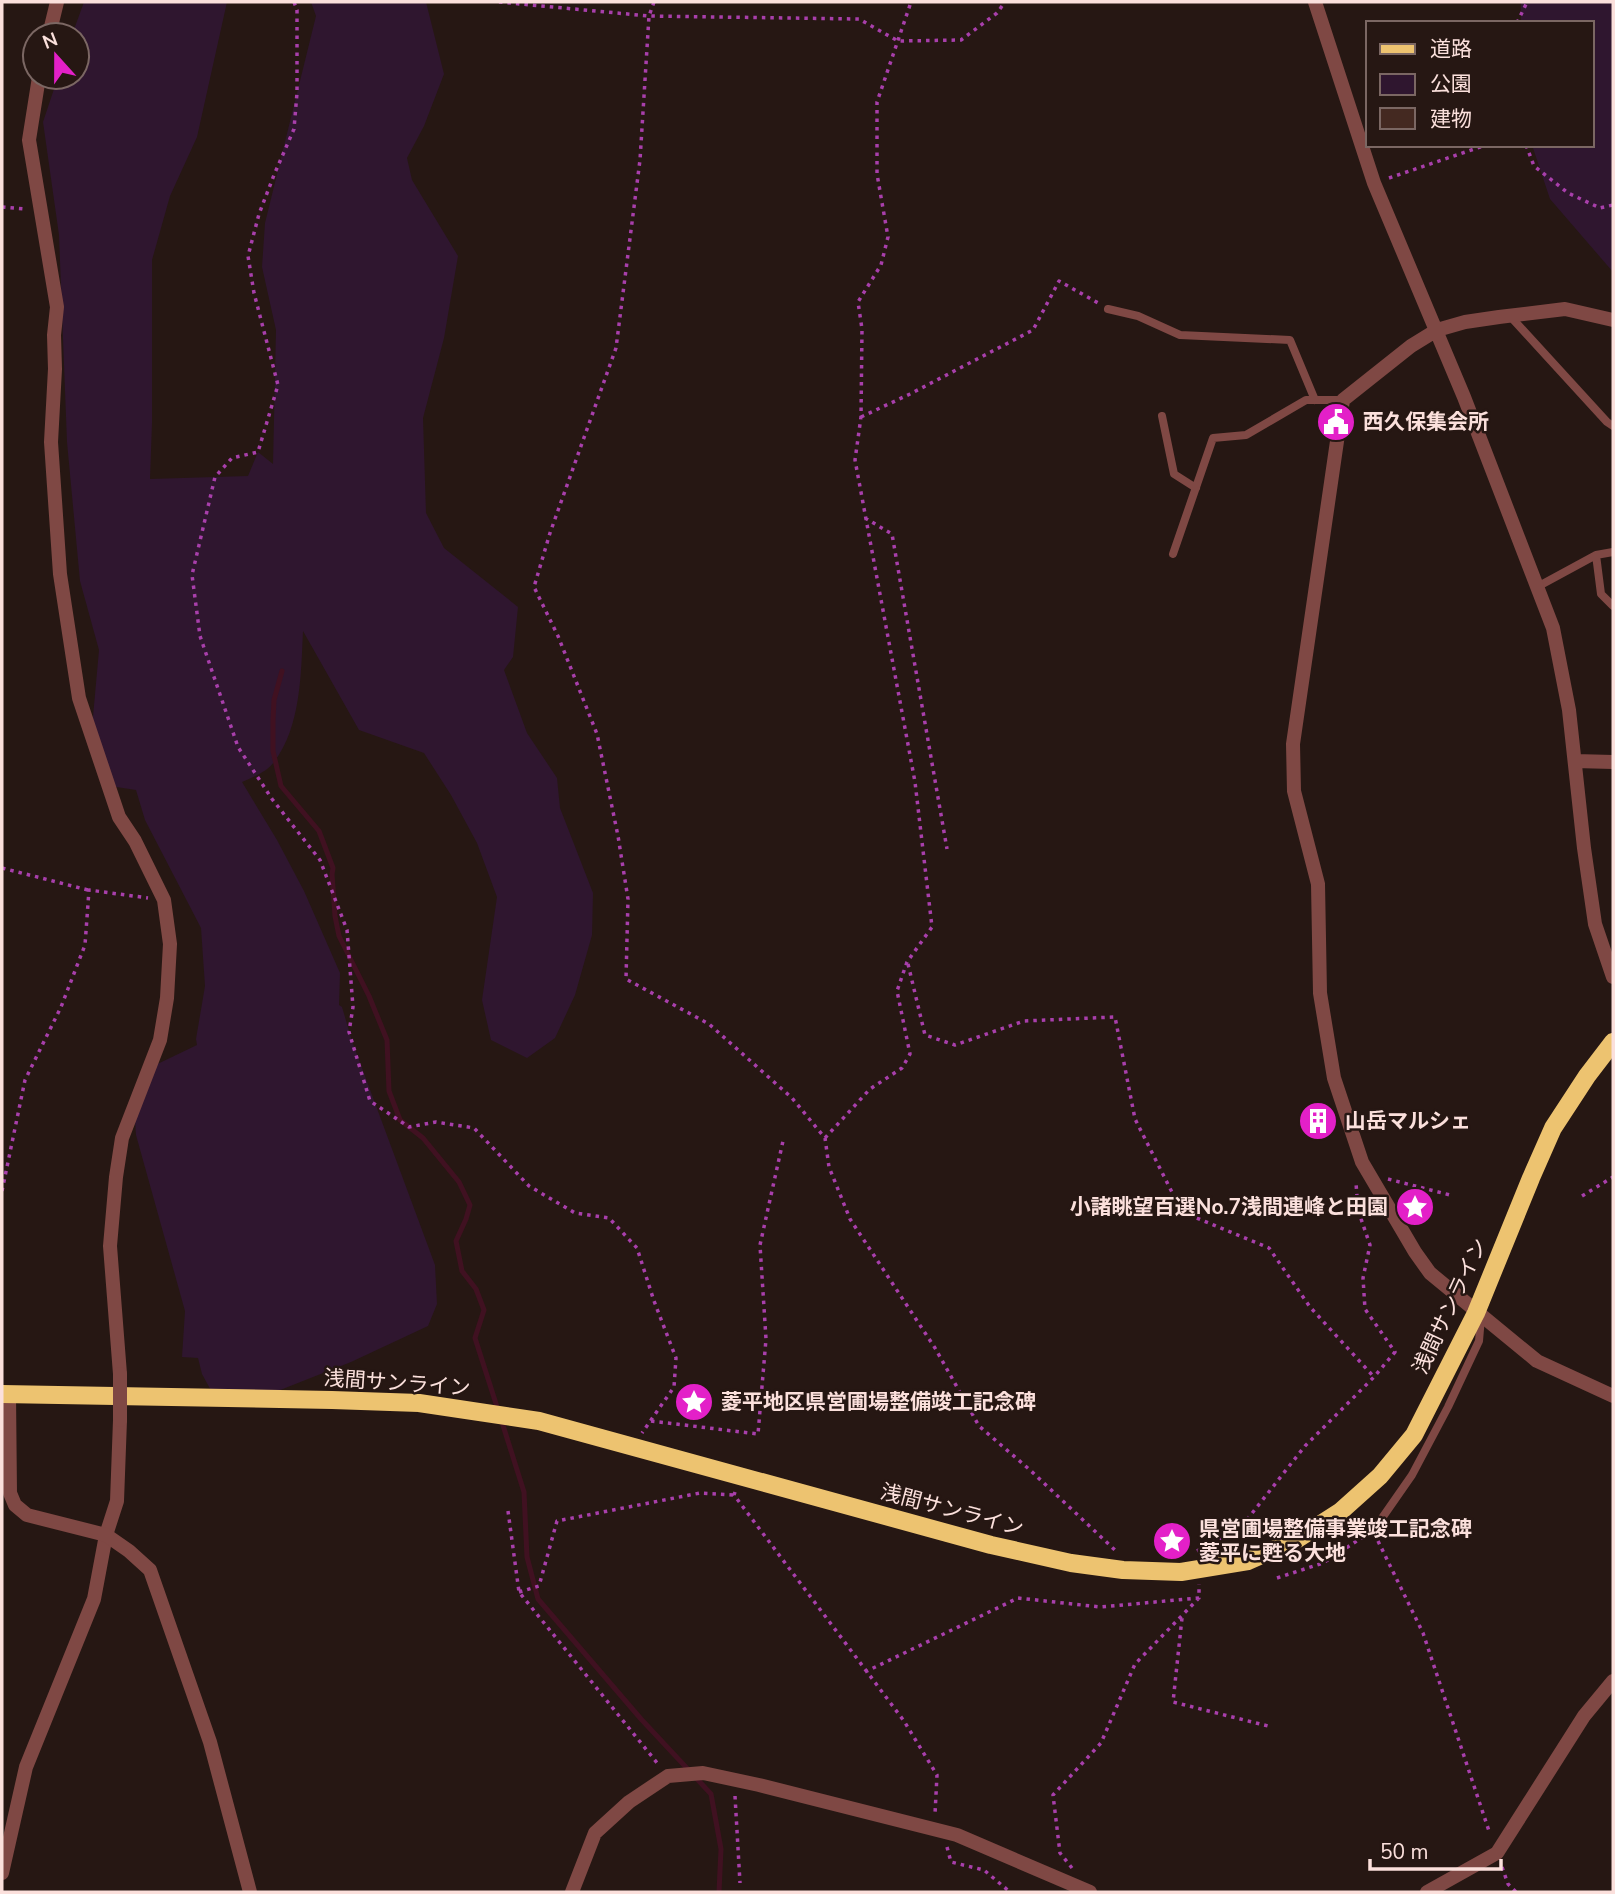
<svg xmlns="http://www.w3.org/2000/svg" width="1615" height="1894" font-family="'Nunito Sans','Noto Sans JP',sans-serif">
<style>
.green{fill:#2f162f}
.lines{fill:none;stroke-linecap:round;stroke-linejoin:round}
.stream{stroke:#401121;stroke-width:5}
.building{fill:#442921;stroke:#6d4336;stroke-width:2}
.path{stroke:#a83fab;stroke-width:3.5;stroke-dasharray:3.5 5;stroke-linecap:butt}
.service{stroke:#7f4844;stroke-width:8}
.minor{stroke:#7f4844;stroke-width:14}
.tertiary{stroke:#7f4844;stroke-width:14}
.primary{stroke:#edc370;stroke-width:18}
.minor-bridge{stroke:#7f4844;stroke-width:14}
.labels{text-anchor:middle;stroke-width:5;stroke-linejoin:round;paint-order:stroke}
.poi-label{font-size:21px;font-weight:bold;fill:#fbe0dc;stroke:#261713;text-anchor:start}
.street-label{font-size:21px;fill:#fbe0dc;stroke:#261713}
</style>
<rect width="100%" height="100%" fill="#261713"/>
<!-- green -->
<path class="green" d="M84 2H227L197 137 170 196 152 260V423L150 479 248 476 258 452 273 464 276 330 262 267 265 223 316 16 311 2H426L444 74 424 126 407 158 412 180 458 256 444 338 423 418 426 513 444 548 518 607 513 657 504 670 527 733 557 778 560 808 593 893 592 935 575 995 555 1038 527 1058 491 1040 482 1000 497 897 477 843 451 795 424 753 359 730 303 631C301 673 301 727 274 762 267 772 253 777 242 782L277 840 304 891 340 973 339 1005 342 1007 352 1041 435 1265 437 1304 428 1326 351 1362 265 1396H214L202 1374 198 1358 182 1357 185 1311 136 1135 133 1090 147 1069 197 1045 196 1039 205 986 201 928 145 820 136 790 110 786 91 739 99 650 80 581 67 442 59 235 43 122 58 77H77V35H72Z
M1521 2H1613V272L1550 199 1532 145H1592V23H1521Z"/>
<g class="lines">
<!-- stream -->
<path class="stream" d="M282 671 274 700 273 720V751L281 786 319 831 333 868 332 874 335 916 339 936 369 996 387 1040 389 1091 400 1120 423 1138 459 1182 470 1205 466 1219 456 1241 462 1271 476 1289 484 1310 475 1338 498 1410
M501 1419 524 1492 527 1557 538 1599 641 1719 711 1794 721 1849 719 1892"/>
</g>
<!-- building -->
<path class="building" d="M1312 1106 1328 1110 1323 1135 1308 1133Z"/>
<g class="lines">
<!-- path -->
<path class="path" d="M294 2 297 10V93L294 129 274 175 259 214 248 256 254 293 278 385 258 452 232 458 215 477 192 575 200 636 238 747 272 799 320 860 347 930 353 1007 349 1032 370 1101 409 1127 436 1122 474 1128 529 1186 575 1213 609 1218 637 1248 654 1301 676 1358 674 1387 642 1433
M499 2 649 16 859 19 898 41 961 40 997 13 1005 2
M654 2 649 16 640 160 616 348 550 533 534 587 558 636 597 734 618 836 628 899 626 979 709 1024 792 1098 825 1138 829 1167 850 1219 935 1348 979 1426 1030 1470 1117 1552
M1517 23 1527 2
M1526 145 1534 166 1568 193 1600 208 1613 205
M1389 178 1486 145
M2 207 25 209
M861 417 910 394 1033 330 1059 281 1100 304
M865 518 892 534 947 849
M2 868 88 890
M908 964 925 1035 955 1045 1024 1021 1115 1017 1135 1119 1182 1212 1269 1248 1310 1307 1374 1377
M825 1138 870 1089 902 1068 910 1054 897 991 907 962 932 927 915 782 855 460 861 417 862 329 858 302 881 265 888 237 877 174V102L910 5 908 2
M1388 1179 1450 1195
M2 1191 25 1080 61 1007 85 945 89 890 148 898
M1582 1196 1613 1177
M651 1421 758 1434 766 1339 760 1245 783 1141
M735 1492 734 1495 904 1721 937 1775 935 1814
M508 1511 519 1592 658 1764
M1378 1541 1423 1633 1490 1834
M1197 1551 1242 1526 1305 1446 1374 1377 1395 1352 1365 1309 1363 1278 1370 1245 1358 1210 1356 1183
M1277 1578 1323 1563 1363 1537
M519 1592 539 1586 557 1521 700 1493 734 1495
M1182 1618 1173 1702 1272 1727
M865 1672 1018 1598 1100 1607 1199 1598V1584
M735 1796 740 1883
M947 1847 951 1862 984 1870 1010 1892
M1502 1867 1508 1884 1516 1892
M1072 1868 1060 1853 1053 1795 1101 1743 1135 1664 1198 1599"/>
<!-- service -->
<path class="service" d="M1108 309 1138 316 1180 335 1290 340 1315 400
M1510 316 1607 422 1613 426
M1162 416 1174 474 1196 488
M1173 554 1213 438 1246 435 1306 400H1343
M1596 555 1601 594 1613 606
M1537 587 1596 555 1613 552
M1373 1531 1412 1475 1448 1407 1479 1341 1481 1317"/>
<!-- minor -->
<path class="minor" d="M1315 2 1374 183 1464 397 1553 628 1569 710 1584 848 1595 924 1613 977
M1613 320 1565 309 1499 317 1465 322 1437 330 1411 346 1343 400 1293 744 1294 791 1318 884 1320 993 1334 1078 1362 1162 1415 1252 1430 1273 1537 1361 1613 1396
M1575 761 1613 762
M2 1873 26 1767 94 1599 106 1535 117 1501 120 1420
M572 1892 595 1833 629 1802 668 1776 703 1773 759 1785 957 1835 1090 1892
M1427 1892 1497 1853 1584 1716 1613 1681"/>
<!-- tertiary -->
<path class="tertiary" d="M49 35 57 2
M39 77 29 140 57 307 54 335 55 369 51 442 60 574 79 698 119 817 135 841 164 900 170 944 167 998 160 1040 122 1138 116 1177 110 1246 120 1374
M9 1394 10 1493 15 1505 27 1515 106 1535 129 1551 150 1570 210 1742 250 1892"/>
<!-- primary -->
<path class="primary" d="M2 1394 332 1400 419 1403 539 1421 991 1545 1071 1563 1123 1570 1181 1572 1248 1561 1296 1540 1341 1511 1380 1476 1414 1435 1476 1313 1531 1178 1553 1128 1587 1076 1613 1042"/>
<!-- minor-bridge -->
<path class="minor-bridge" d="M120 1420V1374"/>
</g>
<!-- icons -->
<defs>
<symbol id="civic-disc" viewBox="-11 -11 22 22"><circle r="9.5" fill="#e320c8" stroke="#261713"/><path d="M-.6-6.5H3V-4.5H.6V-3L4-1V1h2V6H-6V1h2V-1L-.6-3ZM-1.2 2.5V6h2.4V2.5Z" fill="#fff"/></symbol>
<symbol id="building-disc" viewBox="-11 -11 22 22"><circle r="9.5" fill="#e320c8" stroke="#261713"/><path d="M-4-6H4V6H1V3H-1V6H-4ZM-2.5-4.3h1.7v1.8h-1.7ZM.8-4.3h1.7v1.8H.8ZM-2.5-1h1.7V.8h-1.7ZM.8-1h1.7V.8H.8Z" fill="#fff"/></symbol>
<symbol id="sight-disc" viewBox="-11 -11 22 22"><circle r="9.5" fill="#e320c8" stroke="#261713"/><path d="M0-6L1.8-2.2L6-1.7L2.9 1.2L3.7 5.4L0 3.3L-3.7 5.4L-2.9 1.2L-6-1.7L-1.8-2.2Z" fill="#fff"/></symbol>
</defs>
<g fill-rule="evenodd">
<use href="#civic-disc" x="1314" y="400" width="44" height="44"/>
<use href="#building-disc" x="1296" y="1099" width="44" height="44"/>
<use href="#sight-disc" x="1393" y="1185" width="44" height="44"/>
<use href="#sight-disc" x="672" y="1380" width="44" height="44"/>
<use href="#sight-disc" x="1150" y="1519" width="44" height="44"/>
</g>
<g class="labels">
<!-- poi labels -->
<g class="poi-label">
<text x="1363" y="429">西久保集会所</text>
<text x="1345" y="1128">山岳マルシェ</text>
<text x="1388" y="1214" text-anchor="end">小諸眺望百選No.7浅間連峰と田園</text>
<text x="721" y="1409">菱平地区県営圃場整備竣工記念碑</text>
<text x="1199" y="1536">県営圃場整備事業竣工記念碑<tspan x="1199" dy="24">菱平に甦る大地</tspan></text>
</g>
<!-- street labels -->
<g class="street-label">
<text transform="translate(1450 1306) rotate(-65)" y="7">浅間サンライン</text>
<text transform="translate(397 1383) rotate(4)" y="7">浅間サンライン</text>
<text transform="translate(952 1510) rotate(15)" y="7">浅間サンライン</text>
</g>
</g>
<!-- border -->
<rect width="1615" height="1894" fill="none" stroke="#fbe0dc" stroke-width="7"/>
<!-- legend -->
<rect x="1366" y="21" width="228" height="126" fill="#261713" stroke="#7b6763" stroke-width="2"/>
<rect x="1380" y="44" width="35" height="10" fill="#edc370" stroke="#7b6763" stroke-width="2"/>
<text x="1430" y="56" font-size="21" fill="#fbe0dc">道路</text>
<rect x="1380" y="74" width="35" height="21" fill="#2f162f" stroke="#7b6763" stroke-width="2"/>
<text x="1430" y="91" font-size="21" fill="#fbe0dc">公園</text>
<rect x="1380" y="108" width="35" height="21" fill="#442921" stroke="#7b6763" stroke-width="2"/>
<text x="1430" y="126" font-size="21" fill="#fbe0dc">建物</text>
<!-- north arrow -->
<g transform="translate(56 56) rotate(339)"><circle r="33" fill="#261713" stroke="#7b6763" stroke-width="2"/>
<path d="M0-5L12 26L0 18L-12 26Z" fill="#e320c8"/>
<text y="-10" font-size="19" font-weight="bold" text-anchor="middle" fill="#fbe0dc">N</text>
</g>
<!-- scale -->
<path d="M1370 1859v10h131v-10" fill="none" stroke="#fbe0dc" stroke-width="3.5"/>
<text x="1380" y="1859" font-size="21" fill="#fbe0dc" stroke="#261713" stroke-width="5" paint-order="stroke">50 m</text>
</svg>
